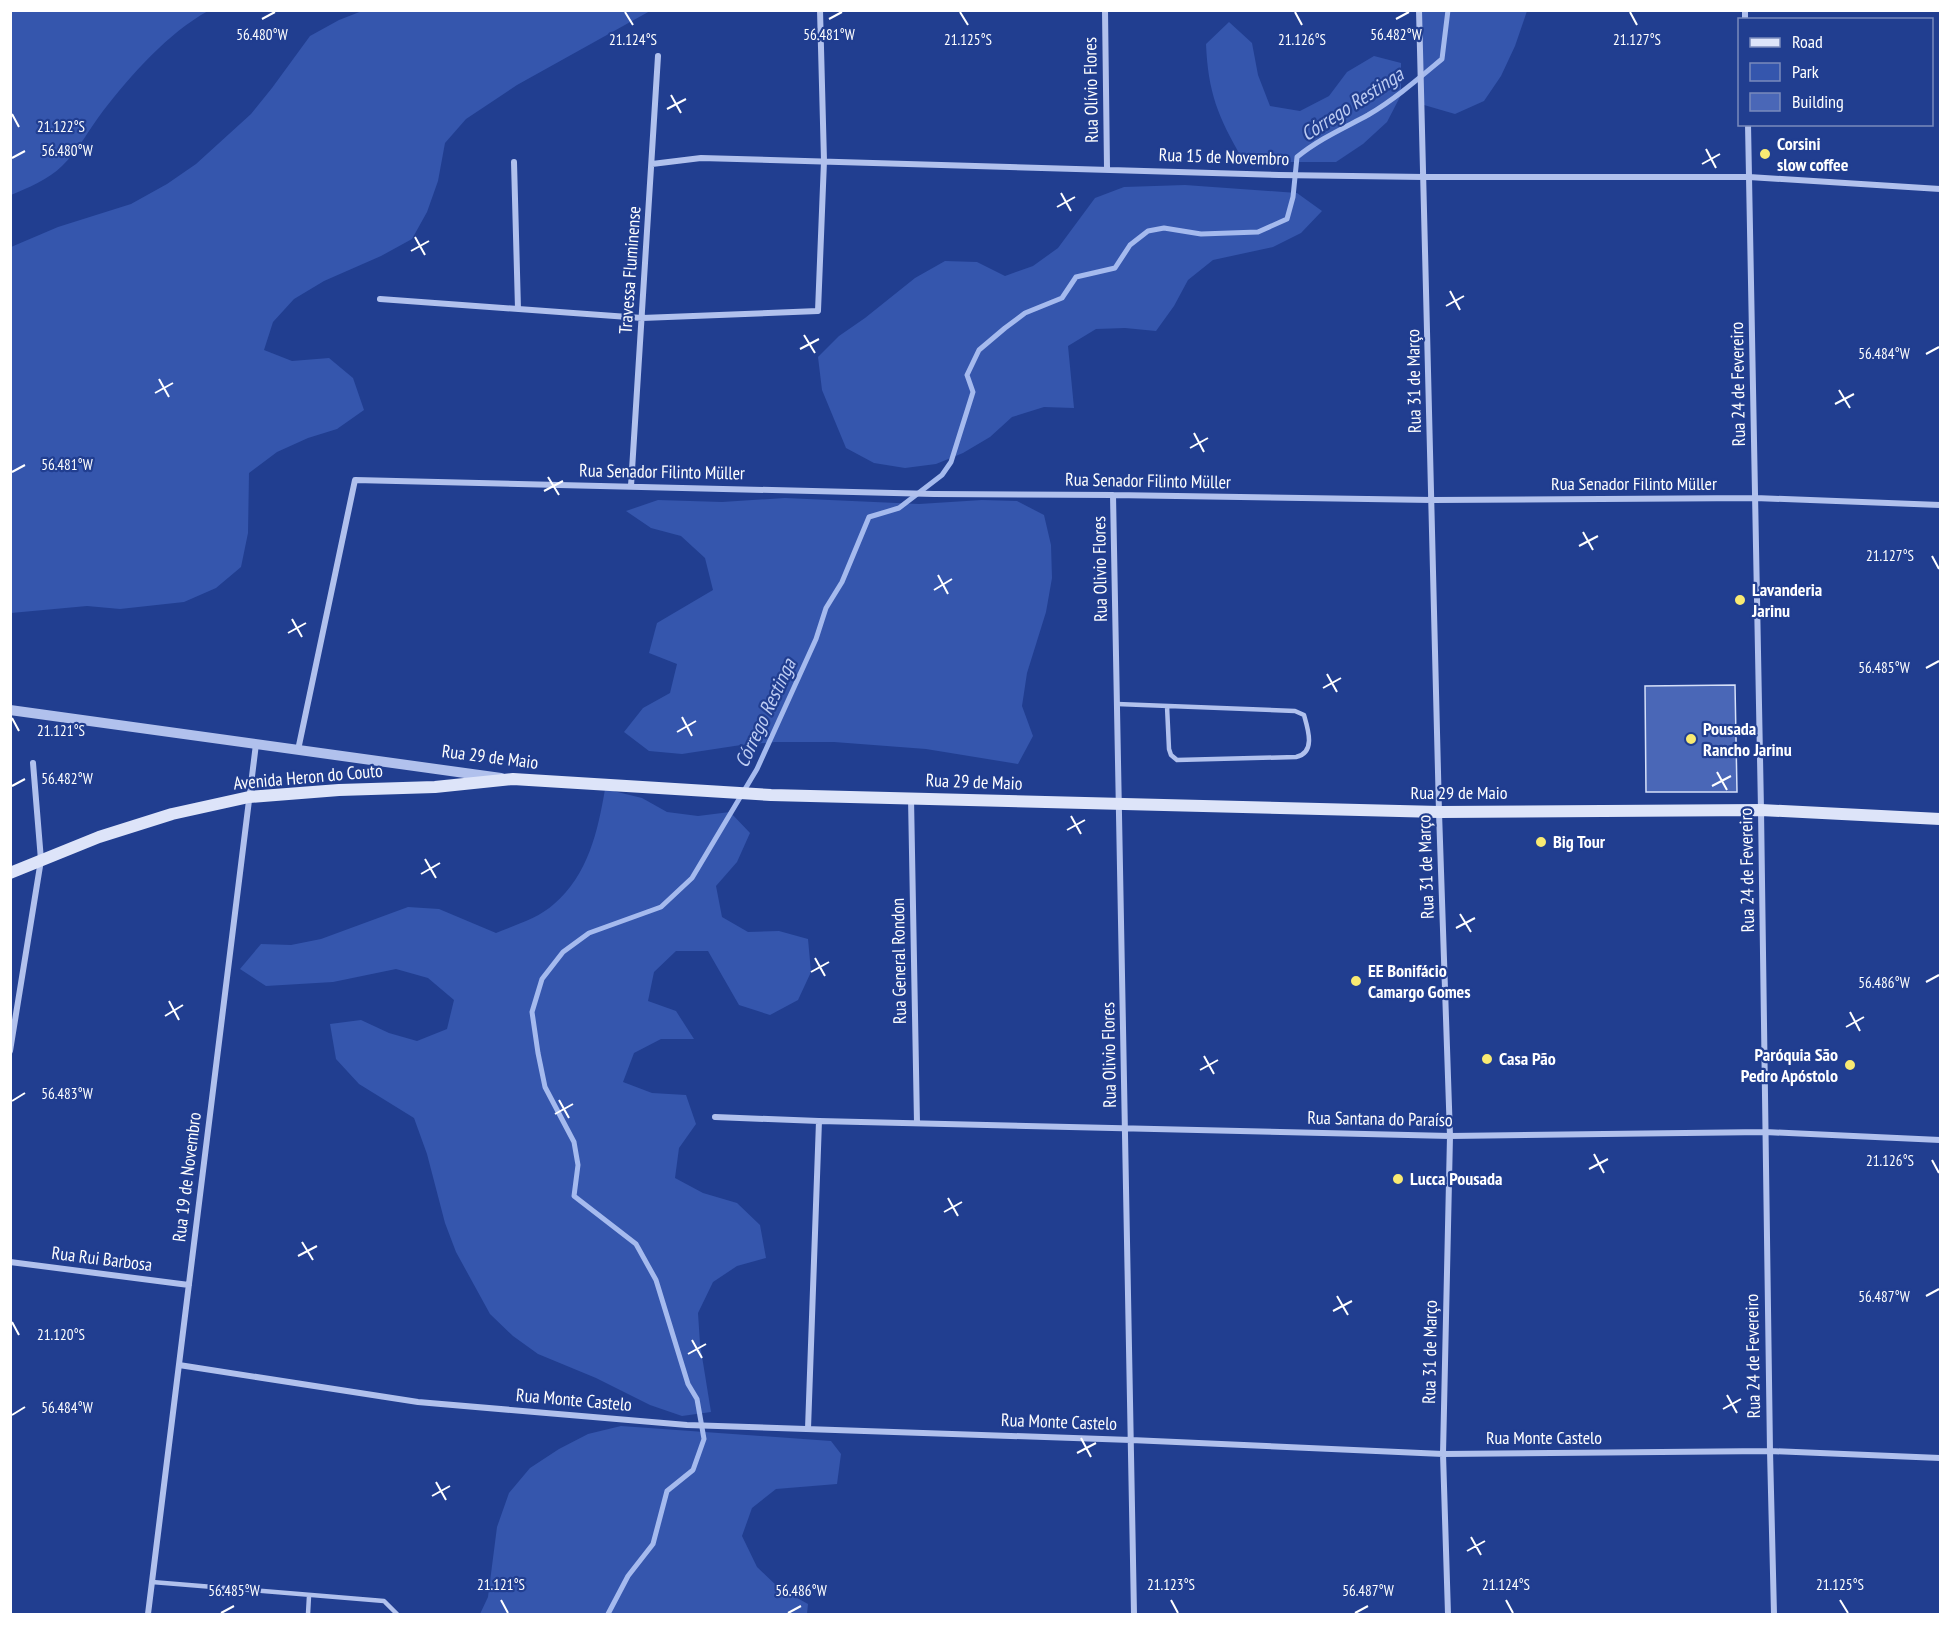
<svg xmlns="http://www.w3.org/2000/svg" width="1951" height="1625" font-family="'PT Sans Narrow',sans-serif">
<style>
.green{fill:#3556ad}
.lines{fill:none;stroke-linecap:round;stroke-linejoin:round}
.stream{stroke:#a5baee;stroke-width:5}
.building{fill:#4a67b7;stroke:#d6e0f9;stroke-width:1.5}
.service{stroke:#b1c1ed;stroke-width:4.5}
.minor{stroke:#b1c1ed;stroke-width:6}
.tertiary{stroke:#b1c1ed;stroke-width:10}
.secondary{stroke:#dde4f9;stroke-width:12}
.ticks{fill:none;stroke:#fff;stroke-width:2}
.poi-dot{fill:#f9ea72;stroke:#213e90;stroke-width:2}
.labels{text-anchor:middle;stroke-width:4.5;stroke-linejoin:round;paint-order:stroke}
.street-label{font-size:18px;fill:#fff;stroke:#213e90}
.poi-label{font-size:18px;font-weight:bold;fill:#fff;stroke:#213e90;text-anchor:start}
.water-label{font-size:20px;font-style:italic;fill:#bdccf3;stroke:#213e90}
.ticks-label{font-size:15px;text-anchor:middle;fill:#fff;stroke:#213e90;stroke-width:4.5;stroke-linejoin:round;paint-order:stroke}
</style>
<rect width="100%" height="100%" fill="#213e90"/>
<!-- green -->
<path class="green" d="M11 10H208V11C168 33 131 75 103 111 89 129 79 150 62 166 49 179 28 188 11 195Z
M362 11H650L517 85 466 119 445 143 438 181 427 212 412 239 381 256 324 281 294 299 273 322 264 350 292 361 329 358 353 378 364 410 337 429 308 438 277 452 249 473 248 533 241 567 216 588 184 602 120 609 87 606 11 613V247L58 227 131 204 167 184 196 164 251 114 272 88 310 36 339 20Z
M1422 11H1527L1515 46 1501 76 1484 101 1455 114 1424 105 1419 40Z
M1229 22 1252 43 1258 75 1270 106 1300 111 1329 96 1347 72 1374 56 1401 63V95L1387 122 1363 144 1336 162H1272L1242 158C1218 117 1208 92 1206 44Z
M1185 185 1297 193 1322 211 1301 233 1273 247 1213 260 1188 280 1174 306 1156 331 1125 328 1096 329 1068 346 1074 408 1044 407 1012 417 990 437 963 453 936 464 905 468 874 463 846 448 822 390 818 357 839 336 865 318 915 278 945 261 977 262 1005 276 1033 266 1058 248 1095 198 1124 187Z
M785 498 919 504 982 500 1017 501 1044 515 1051 545 1052 578 1046 612 1027 673 1022 706 1033 736 1018 764 926 749 834 742H775L741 745 682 754 649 751 624 732 643 708 670 693 677 664 649 653 657 623 713 590 705 558 681 536 651 528 626 511 658 500 722 502Z
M605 789 642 798 667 812 698 816 730 812 750 833 737 862 716 886 722 917 748 932 779 931 808 939 811 972 798 1000 770 1015 739 1005 708 951H676L654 972 648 1001 676 1011 694 1039H661L634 1053 623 1082 652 1093 686 1095 696 1124 679 1148 675 1178 703 1193 737 1203 760 1225 766 1258 737 1266 713 1282 698 1313 700 1344 711 1412 682 1416 650 1405 596 1378 538 1354 513 1336 490 1314 456 1252 445 1223 427 1154 414 1118 359 1084 336 1059 330 1024 361 1020 389 1033 417 1041 447 1029 454 1000 428 978 396 969 333 982 266 986 240 969 261 944 291 945 321 939 408 907 439 909 496 933C515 925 539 918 554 904 588 875 598 831 605 789Z
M621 1426 831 1441 841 1454 837 1484 776 1489 752 1508 742 1536 757 1567 779 1588 808 1604 807 1614H480L488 1597 497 1527 509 1493 530 1468 559 1449 588 1434Z"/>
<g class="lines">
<!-- stream -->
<path class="stream" d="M608 1614 628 1576 653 1544 667 1491 693 1470 704 1439 697 1399 688 1384 656 1280 636 1244 574 1196 578 1165 574 1142 545 1087 538 1053 532 1012 542 979 563 952 589 933 661 907 692 878 757 769 816 639 826 608 842 582 869 517 899 508 942 475 951 462 973 392 967 375 979 350 1005 328 1025 313 1062 298 1076 277 1115 268 1130 245 1148 231 1164 228 1201 234 1258 232 1287 219 1293 197 1297 157C1319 139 1344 128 1368 115 1395 99 1418 79 1442 59L1448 10"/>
</g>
<!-- building -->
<path class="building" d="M1735 685 1737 792H1646L1645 686Z"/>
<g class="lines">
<!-- service -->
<path class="service" d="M1117 704 1295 711 1304 715C1308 729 1316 753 1296 757L1177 760 1171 755 1169 749 1167 706
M152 1582 384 1601 397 1614
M308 1614 309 1596"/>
<!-- minor -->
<path class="minor" d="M1105 10 1107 168
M1419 10 1439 812 1450 1136 1443 1454 1448 1614
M1745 10V20
M1748 124 1761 810 1770 1451 1774 1614
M514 162 518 309
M652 164 701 158 1279 175 1424 177H1749L1940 189
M380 299 642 318 818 311 824 161 820 10
M631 486 658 56
M1113 495 1134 1614
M298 750 355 480 934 494 1113 495 1432 500 1755 498 1940 505
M911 798 917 1123
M10 1051 41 860 33 763
M715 1117 819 1121 1450 1136 1765 1132 1940 1140
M10 1262 189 1285
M179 1365 418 1402 687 1425 1131 1440 1443 1454 1770 1451 1940 1458
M808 1429 819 1121
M148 1614 256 744"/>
<!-- tertiary -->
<path class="tertiary" d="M10 710 501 778"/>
<!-- secondary -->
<path class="secondary" d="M10 873 99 837 172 814 249 797 339 790 435 787 513 779 771 795 1439 812 1761 810 1940 819"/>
</g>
<!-- ticks -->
<path class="ticks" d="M625 12 633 25M960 12 968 25M1295 12 1302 25M1630 12 1637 25M262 19 275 12M829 19 842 12M1396 19 1409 12M671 95 681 113M667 109 686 99M12 114 19 127M1706 149 1716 168M12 158 25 151M1702 164 1720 154M1061 193 1071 211M1057 207 1075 197M415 237 425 255M411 251 429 241M1450 291 1460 310M1446 306 1464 296M804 335 815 353M800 349 819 339M1926 354 1939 347M159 379 169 397M1839 390 1850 408M155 393 173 383M1835 404 1854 394M1194 433 1204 452M1190 448 1208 438M12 472 25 465M548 477 559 495M544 491 563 481M1583 532 1593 550M1579 546 1598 536M1932 556 1939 569M938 575 948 594M934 590 952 579M292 619 302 637M288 633 306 623M1926 668 1939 661M1327 674 1337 692M1323 688 1341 678M682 717 692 736M12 718 19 731M677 732 696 721M1717 772 1727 790M12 786 25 779M1712 786 1731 776M1071 816 1081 834M1067 830 1085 820M425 859 436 878M421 874 440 863M1460 914 1471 932M1456 928 1475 918M815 958 825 976M811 972 829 962M1926 982 1939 975M169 1001 179 1020M1850 1012 1860 1031M165 1016 183 1005M1846 1027 1864 1017M1204 1056 1214 1074M1200 1070 1218 1060M559 1100 569 1118M12 1101 25 1093M555 1114 573 1104M1594 1154 1604 1173M1932 1160 1939 1173M1589 1169 1608 1159M948 1198 958 1216M944 1212 962 1202M302 1242 313 1260M298 1256 317 1246M1337 1296 1348 1315M1926 1296 1939 1289M1333 1311 1352 1301M12 1322 19 1335M692 1340 702 1358M688 1354 706 1344M1727 1395 1737 1413M1723 1409 1741 1399M12 1415 25 1407M1081 1438 1091 1457M1077 1453 1096 1443M436 1482 446 1500M432 1496 450 1486M1471 1537 1481 1555M1467 1551 1485 1541M501 1600 508 1613M1171 1600 1178 1613M1506 1600 1513 1613M1840 1600 1848 1613M221 1613 234 1606M788 1613 801 1606M1355 1613 1368 1606"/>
<!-- markers -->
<g class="poi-dot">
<circle cx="1765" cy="154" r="6"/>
<circle cx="1740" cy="600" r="6"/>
<circle cx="1691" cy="739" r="6"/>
<circle cx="1541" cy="842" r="6"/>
<circle cx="1356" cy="981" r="6"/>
<circle cx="1487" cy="1059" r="6"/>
<circle cx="1850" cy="1065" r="6"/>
<circle cx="1398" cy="1179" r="6"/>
</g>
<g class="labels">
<!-- street labels -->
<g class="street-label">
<text transform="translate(1091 90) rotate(-91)" y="6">Rua Olívio Flores</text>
<text transform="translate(1224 157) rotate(2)" y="6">Rua 15 de Novembro</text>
<text transform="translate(630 270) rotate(-86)" y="6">Travessa Fluminense</text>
<text transform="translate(1414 381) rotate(-91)" y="6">Rua 31 de Março</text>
<text transform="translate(1738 384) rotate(-91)" y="6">Rua 24 de Fevereiro</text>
<text transform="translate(662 472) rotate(1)" y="6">Rua Senador Filinto Müller</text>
<text transform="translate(1148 481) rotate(1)" y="6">Rua Senador Filinto Müller</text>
<text x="1634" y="490">Rua Senador Filinto Müller</text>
<text transform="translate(1100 569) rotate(-91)" y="6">Rua Olivio Flores</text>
<text transform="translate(490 757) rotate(7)" y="6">Rua 29 de Maio</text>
<text transform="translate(308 777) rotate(-5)" y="6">Avenida Heron do Couto</text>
<text transform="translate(974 782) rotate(2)" y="6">Rua 29 de Maio</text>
<text x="1459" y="799">Rua 29 de Maio</text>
<text transform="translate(1426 867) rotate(-92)" y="6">Rua 31 de Março</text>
<text transform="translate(1747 870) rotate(-91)" y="6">Rua 24 de Fevereiro</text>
<text transform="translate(899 961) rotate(-91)" y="6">Rua General Rondon</text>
<text transform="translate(1109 1055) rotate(-91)" y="6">Rua Olivio Flores</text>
<text transform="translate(1380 1119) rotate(1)" y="6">Rua Santana do Paraíso</text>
<text transform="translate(187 1177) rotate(-83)" y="6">Rua 19 de Novembro</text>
<text transform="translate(102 1259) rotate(7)" y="6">Rua Rui Barbosa</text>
<text transform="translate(1430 1352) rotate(-89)" y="6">Rua 31 de Março</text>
<text transform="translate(1753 1356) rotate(-91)" y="6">Rua 24 de Fevereiro</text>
<text transform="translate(574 1400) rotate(5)" y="6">Rua Monte Castelo</text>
<text transform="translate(1059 1422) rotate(2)" y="6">Rua Monte Castelo</text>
<text x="1544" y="1444">Rua Monte Castelo</text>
</g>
<!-- poi labels -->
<g class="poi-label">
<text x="1777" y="150">Corsini<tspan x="1777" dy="21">slow coffee</tspan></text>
<text x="1752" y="596">Lavanderia<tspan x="1752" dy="21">Jarinu</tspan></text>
<text x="1703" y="735">Pousada<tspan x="1703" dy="21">Rancho Jarinu</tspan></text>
<text x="1553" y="848">Big Tour</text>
<text x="1368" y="977">EE Bonifácio<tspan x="1368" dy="21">Camargo Gomes</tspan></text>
<text x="1838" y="1061" text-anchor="end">Paróquia São<tspan x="1838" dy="21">Pedro Apóstolo</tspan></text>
<text x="1499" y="1065">Casa Pão</text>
<text x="1410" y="1185">Lucca Pousada</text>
</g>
<!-- water labels -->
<g class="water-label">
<text transform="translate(1352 104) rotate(-33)" y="7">Córrego Restinga</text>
<text transform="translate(765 713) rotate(-65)" y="7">Córrego Restinga</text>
</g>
</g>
<g class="ticks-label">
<text x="262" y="40">56.480°W</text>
<text x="829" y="40">56.481°W</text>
<text x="1396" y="40">56.482°W</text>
<text x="633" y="45">21.124°S</text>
<text x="968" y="45">21.125°S</text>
<text x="1302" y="45">21.126°S</text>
<text x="1637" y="45">21.127°S</text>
<text x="61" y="132">21.122°S</text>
<text x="67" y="156">56.480°W</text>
<text x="1884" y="359">56.484°W</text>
<text x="67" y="470">56.481°W</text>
<text x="1890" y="561">21.127°S</text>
<text x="1884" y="673">56.485°W</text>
<text x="61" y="736">21.121°S</text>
<text x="67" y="784">56.482°W</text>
<text x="1884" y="988">56.486°W</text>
<text x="67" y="1099">56.483°W</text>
<text x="1890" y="1166">21.126°S</text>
<text x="1884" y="1302">56.487°W</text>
<text x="61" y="1340">21.120°S</text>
<text x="67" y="1413">56.484°W</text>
<text x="501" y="1590">21.121°S</text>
<text x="1171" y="1590">21.123°S</text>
<text x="1506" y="1590">21.124°S</text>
<text x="1840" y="1590">21.125°S</text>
<text x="234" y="1596">56.485°W</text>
<text x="801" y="1596">56.486°W</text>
<text x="1368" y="1596">56.487°W</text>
</g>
<!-- border -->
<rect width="1951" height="1625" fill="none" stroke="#ffffff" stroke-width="24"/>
<!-- legend -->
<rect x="1738" y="18" width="195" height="108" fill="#213e90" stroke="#7a8bbc" stroke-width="1.5"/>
<rect x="1750" y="38" width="30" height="9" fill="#dde4f9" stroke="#7a8bbc" stroke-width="1.5"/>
<text x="1792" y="48" font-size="18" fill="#ffffff">Road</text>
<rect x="1750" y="63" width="30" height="18" fill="#3556ad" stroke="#7a8bbc" stroke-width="1.5"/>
<text x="1792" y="78" font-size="18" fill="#ffffff">Park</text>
<rect x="1750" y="93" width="30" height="18" fill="#4a67b7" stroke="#7a8bbc" stroke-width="1.5"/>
<text x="1792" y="108" font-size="18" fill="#ffffff">Building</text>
</svg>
